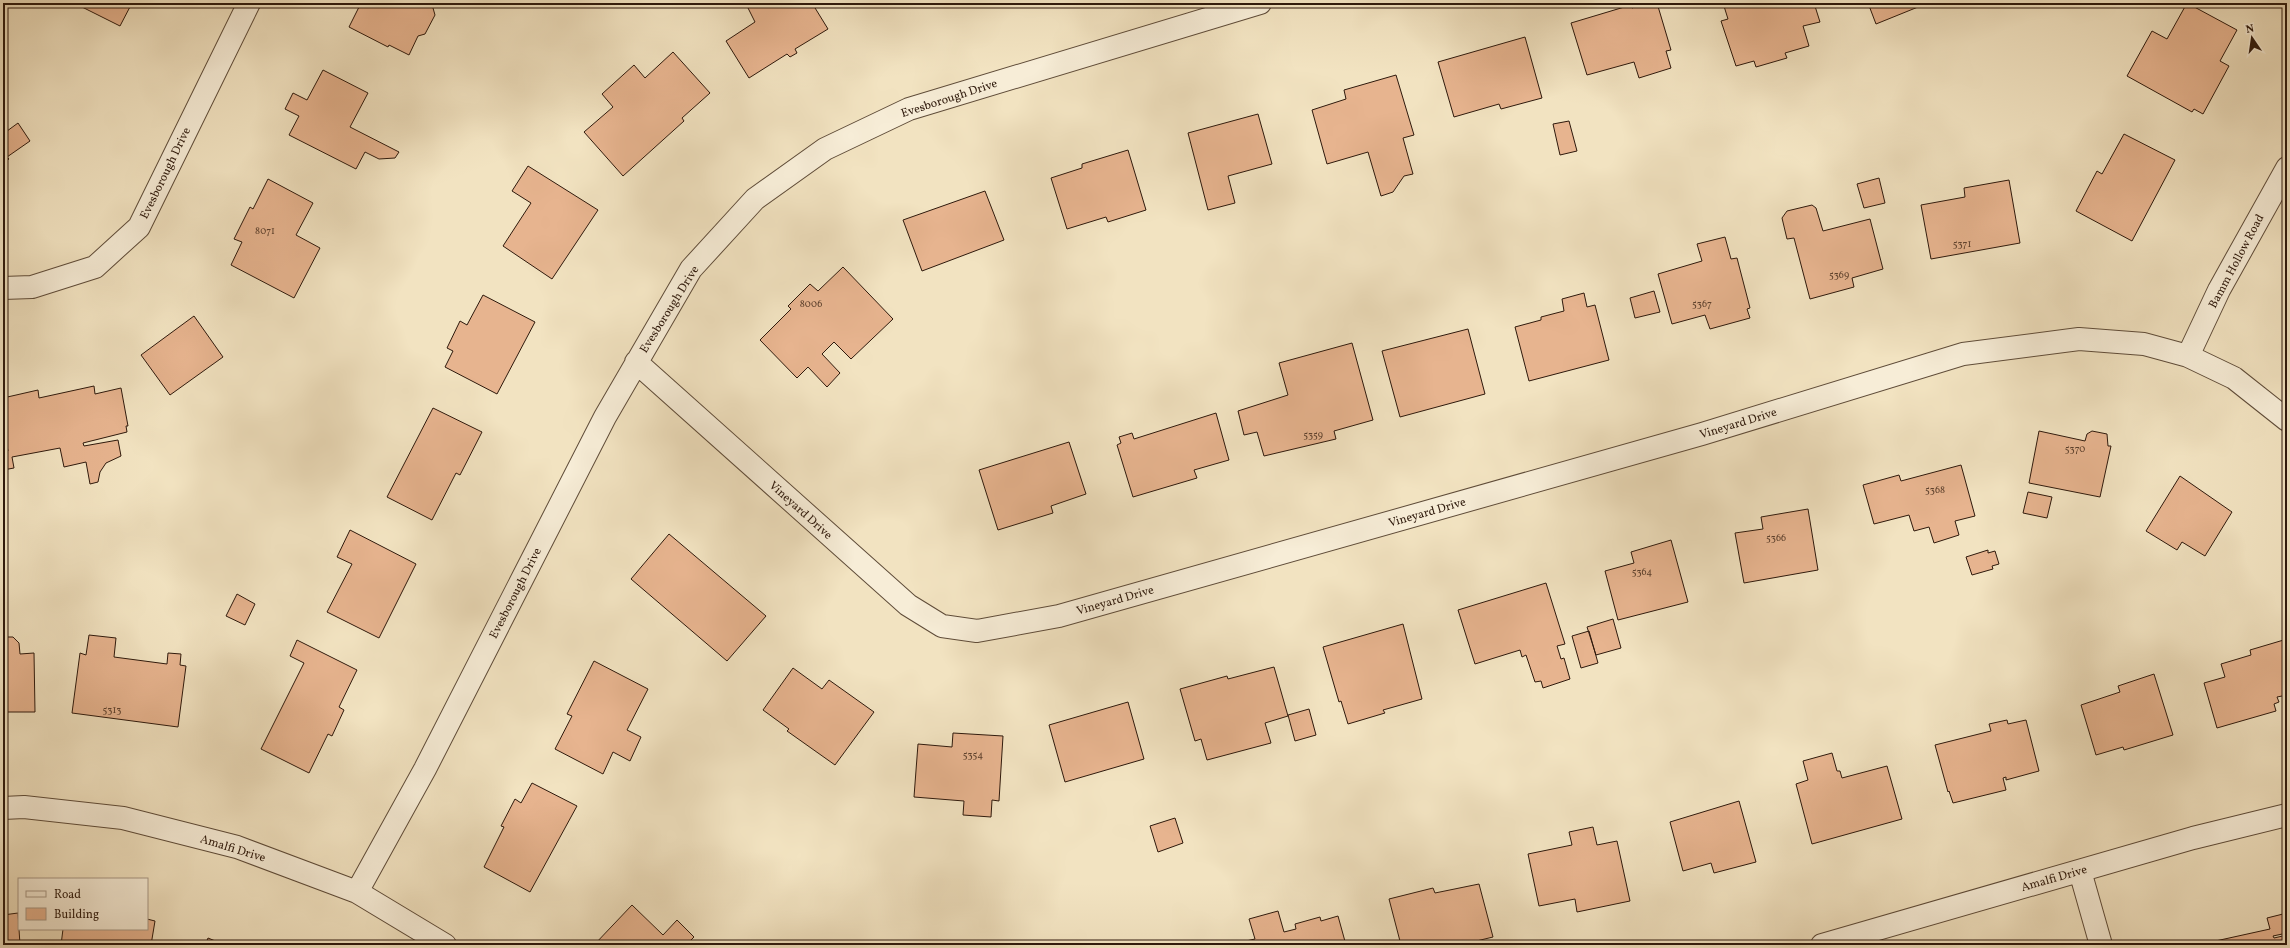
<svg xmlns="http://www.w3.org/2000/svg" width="2290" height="948" font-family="Vollkorn,serif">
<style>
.building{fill:#e7b48f;stroke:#2e190c}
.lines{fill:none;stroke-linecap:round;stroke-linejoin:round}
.minor-casing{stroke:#5f4c39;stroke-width:24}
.minor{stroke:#f7edd7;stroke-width:22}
.labels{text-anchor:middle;stroke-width:3;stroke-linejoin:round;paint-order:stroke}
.number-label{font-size:10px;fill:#5c402d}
.street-label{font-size:12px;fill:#2e190c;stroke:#f7edd7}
</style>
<rect width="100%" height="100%" fill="#f2e3c1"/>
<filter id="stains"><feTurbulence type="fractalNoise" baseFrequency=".005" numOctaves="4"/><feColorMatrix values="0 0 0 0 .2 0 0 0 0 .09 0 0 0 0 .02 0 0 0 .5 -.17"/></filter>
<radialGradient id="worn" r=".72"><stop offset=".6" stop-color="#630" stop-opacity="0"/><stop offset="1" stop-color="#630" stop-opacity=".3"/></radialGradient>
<!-- building -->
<path class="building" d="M82 3H132L120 26 80 6Z
M361 3H432L435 4 433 8 435 15 425 34 418 36 409 55 389 45 388 47 349 27Z
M812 3 828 29 795 49 797 53 790 57 787 54 749 78 726 41 755 22 747 6 749 3Z
M859 3H870L860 6Z
M897 3H913L898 7Z
M1647 3H1657L1671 50 1666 51 1671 68 1639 78 1634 62 1587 75 1571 23 1631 5 1632 8Z
M1723 3H1814L1820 22 1803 26 1809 46 1785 53 1787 58 1756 67 1754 61 1736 66 1721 21 1728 19Z
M1868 3H1917L1918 7 1876 24Z
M2187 3 2237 30 2220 61 2229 66 2203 114 2194 109 2192 112 2127 76 2152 31 2167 39Z
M1525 37 1542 98 1501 109 1499 104 1454 117 1438 62Z
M673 52 710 93 682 118 684 121 623 176 584 132 613 107 602 94 634 65 645 78Z
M323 70 368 93 350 127 399 152 395 158 379 159 365 152 356 169 289 135 299 116 285 109 293 93 307 100Z
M1396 75 1414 135 1403 138 1413 174 1404 176 1393 192 1381 196 1368 152 1327 164 1312 110 1346 99 1344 90Z
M1258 114 1272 164 1228 176 1235 203 1208 210 1188 133Z
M1569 121 1577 151 1560 155 1553 124Z
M18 123 30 141 7 157 9 159 3 163V134Z
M2124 134 2175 160 2132 241 2076 211 2097 171 2102 174Z
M1128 150 1146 210 1108 222 1106 217 1067 229 1051 178 1082 168V164Z
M528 166 598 210 552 279 503 246 531 203 512 191Z
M1879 178 1885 203 1864 208 1857 184Z
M268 179 313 203 296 235 320 248 294 298 231 265 242 242 234 239 250 207 253 209Z
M2009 180 2020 243 1931 259 1921 205 1965 197 1964 188Z
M985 191 1004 240 922 271 903 220Z
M1812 205 1816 208 1823 231 1870 219 1883 269 1852 278 1854 287 1810 299 1794 238 1787 239 1782 218 1787 211Z
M1725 237 1731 259 1737 258 1750 308 1747 309 1750 318 1710 329 1705 315 1672 324 1658 274 1702 261 1697 244Z
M843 267 893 319 851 359 834 342 822 354 840 373 827 387 808 367 797 378 760 340 791 309 788 306 810 284 818 291Z
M1654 291 1660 312 1635 318 1630 298Z
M1584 293 1587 307 1595 305 1609 360 1529 381 1515 327 1541 320V317L1564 311 1562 299Z
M483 295 535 322 497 394 445 367 453 351 447 348 460 321 467 325Z
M194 316 223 357 170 395 141 355Z
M1468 329 1485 394 1400 417 1382 351Z
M1352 343 1373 420 1334 431 1336 439 1264 456 1257 432 1244 435 1238 411 1288 395 1279 363Z
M94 386 95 394 121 388 128 426H126L127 432 83 443 84 446 118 440 121 456 106 463 100 472 98 482 90 484 86 462 64 467 60 448 12 457 14 468 3 470V452L8 451 3 425V398L38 390 39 398Z
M433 408 482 432 460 475 456 473 432 520 387 497Z
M1216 413 1229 460 1194 470 1197 478 1133 497 1117 445 1121 443 1119 437 1132 433 1134 439Z
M2039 431 2085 441 2087 434 2092 431 2107 434 2108 446H2111L2100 497 2029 483Z
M1069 442 1086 494 1051 506 1053 513 998 530 979 470Z
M1961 465 1975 516 1955 521 1959 535 1934 543 1929 527 1914 531 1909 515 1874 524 1863 485 1899 475 1901 481Z
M2180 476 2232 512 2205 556 2182 542 2177 550 2146 531Z
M2028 492 2052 497 2047 518 2023 513Z
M1808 509 1818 570 1744 583 1735 533 1763 529 1761 517Z
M350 530 416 564 379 638 327 612 352 564 337 557Z
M669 534 766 616 727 661 631 579Z
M1671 540 1688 602 1618 620 1605 571 1634 563 1631 552Z
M1988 550V553L1995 551 1999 564 1992 566 1993 569 1972 575 1966 557Z
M1546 583 1565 644 1557 646 1561 659 1564 658 1570 679 1543 688 1541 681 1535 682 1526 655 1522 657 1520 650 1475 664 1458 610Z
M237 594 255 604 245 625 226 616Z
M1613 619 1621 648 1596 655 1587 627Z
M1403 624 1422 699 1383 710 1385 713 1348 724 1341 701 1339 702 1323 647Z
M1589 631 1598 663 1581 668 1572 636Z
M89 635 116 638 114 657 167 664 168 653 181 654 180 665 186 666 178 727 72 713 80 653 86 655Z
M3 637H13L19 643 20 654 34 653 35 712H3Z
M2287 639V695L2277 697 2279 702 2274 704 2276 711 2217 728 2204 683 2225 677 2221 664 2251 655 2250 650Z
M297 640 357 670 339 707 344 710 332 736 328 734 309 773 261 749 304 663 290 656Z
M594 661 648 689 627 730 641 737 630 761 613 752 603 774 555 749 572 716 567 714Z
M1274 667 1288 716 1265 723 1271 743 1207 760 1201 739 1195 741 1180 689 1227 676 1228 679Z
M793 668 822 689 829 680 874 712 835 765 787 731 789 729 763 710Z
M2154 674 2173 735 2124 750 2123 747 2096 755 2081 705 2120 692 2118 686Z
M1128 702 1144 759 1065 782 1049 725Z
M1309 709 1316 735 1295 741 1288 715Z
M2007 720 2008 724 2026 720 2039 771 2006 780V777L2003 778 2006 790 1953 803 1949 791 1948 792 1935 745 1991 731 1989 724Z
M953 733 1003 736 999 801 992 800 991 817 963 815 964 801 914 797 918 744 952 747Z
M1832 753 1837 771H1840L1842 778 1887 766 1902 819 1812 844 1796 784 1808 780 1803 761Z
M532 783 577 806 530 892 484 867 504 827 501 826 515 799 521 803Z
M1739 801 1756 862 1714 873 1711 863 1683 871 1670 822Z
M1175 818 1183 843 1158 852 1150 826Z
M1593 827 1597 845 1617 841 1630 901 1577 912 1575 899 1539 906 1528 854 1572 845 1569 832Z
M1479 884 1493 937 1460 945H1401L1389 899 1433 888 1435 893Z
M632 905 663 935 677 920 694 937 686 945H594Z
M1278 911 1284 932 1296 929 1295 924 1320 917 1321 921 1338 916 1346 945H1247L1246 941 1255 939 1249 919Z
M18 913 20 945H3V915Z
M2287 913V933L2273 936 2274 938 2287 935V945H2211V942L2270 929 2267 918Z
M147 919 155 921 151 945H61L63 929H147Z
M208 938 225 945H205Z"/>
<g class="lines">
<defs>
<path id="minor" d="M3 288 32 287 95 267 139 227 249 3
M2188 356 2219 290 2287 168
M636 362 908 605 942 626 977 631 1059 616 1702 434 1963 354 2079 339 2144 344 2188 356 2234 378 2287 420
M3 808 24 807 123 818 237 847 357 892 445 945
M2080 871 2101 945
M357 892 425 769 605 417 691 269 755 199 825 149 909 109 1260 3
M1822 945 2193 838 2287 815"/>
</defs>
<!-- minor casing -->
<use href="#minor" class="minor-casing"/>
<!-- minor -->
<use href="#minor" class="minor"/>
</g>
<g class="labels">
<!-- number labels -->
<g class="number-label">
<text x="265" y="234">8071</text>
<text x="1962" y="247">5371</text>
<text x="1839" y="278">5369</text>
<text x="811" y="307">8006</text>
<text x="1702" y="307">5367</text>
<text x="1313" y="438">5359</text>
<text x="2075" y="452">5370</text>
<text x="1935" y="493">5368</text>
<text x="1776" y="541">5366</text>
<text x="1642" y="575">5364</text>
<text x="112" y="713">5313</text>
<text x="973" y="758">5354</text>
</g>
<!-- street labels -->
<g class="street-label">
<text transform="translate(949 98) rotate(-18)" y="4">Evesborough Drive</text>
<text transform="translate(165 173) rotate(-64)" y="4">Evesborough Drive</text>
<text transform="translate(2236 261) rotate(-62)" y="4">Bamm Hollow Road</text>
<text transform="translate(669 309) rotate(-58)" y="4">Evesborough Drive</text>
<text transform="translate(1738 423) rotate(-17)" y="4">Vineyard Drive</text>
<text transform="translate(801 510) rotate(42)" y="4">Vineyard Drive</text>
<text transform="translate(1427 512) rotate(-16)" y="4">Vineyard Drive</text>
<text transform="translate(515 593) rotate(-63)" y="4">Evesborough Drive</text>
<text transform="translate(1115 600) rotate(-16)" y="4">Vineyard Drive</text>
<text transform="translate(233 848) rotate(17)" y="4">Amalfi Drive</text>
<text transform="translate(2054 878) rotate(-16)" y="4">Amalfi Drive</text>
</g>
</g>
<!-- margin -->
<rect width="2290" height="948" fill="none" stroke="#f2e3c1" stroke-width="16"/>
<rect x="4" y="4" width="2282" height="940" fill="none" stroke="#2e190c" stroke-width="2"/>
<rect x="8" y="8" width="2274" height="932" fill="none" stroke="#2e190c"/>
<!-- legend -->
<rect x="18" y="878" width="130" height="52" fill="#f7edd7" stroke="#a79886"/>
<rect x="26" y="891" width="20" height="6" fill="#f7edd7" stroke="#a79886"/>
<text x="54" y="898" font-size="12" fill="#2e190c">Road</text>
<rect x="26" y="908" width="20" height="12" fill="#e7b48f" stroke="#a79886"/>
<text x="54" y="918" font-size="12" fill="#2e190c">Building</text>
<!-- north arrow -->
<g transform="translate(2252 38) rotate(347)" stroke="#f7edd7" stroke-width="3" paint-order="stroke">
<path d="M0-3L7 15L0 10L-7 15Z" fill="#2e190c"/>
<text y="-6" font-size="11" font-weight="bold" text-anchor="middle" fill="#2e190c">N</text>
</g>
<rect width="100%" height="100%" filter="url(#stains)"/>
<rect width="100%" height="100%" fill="url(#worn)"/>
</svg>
